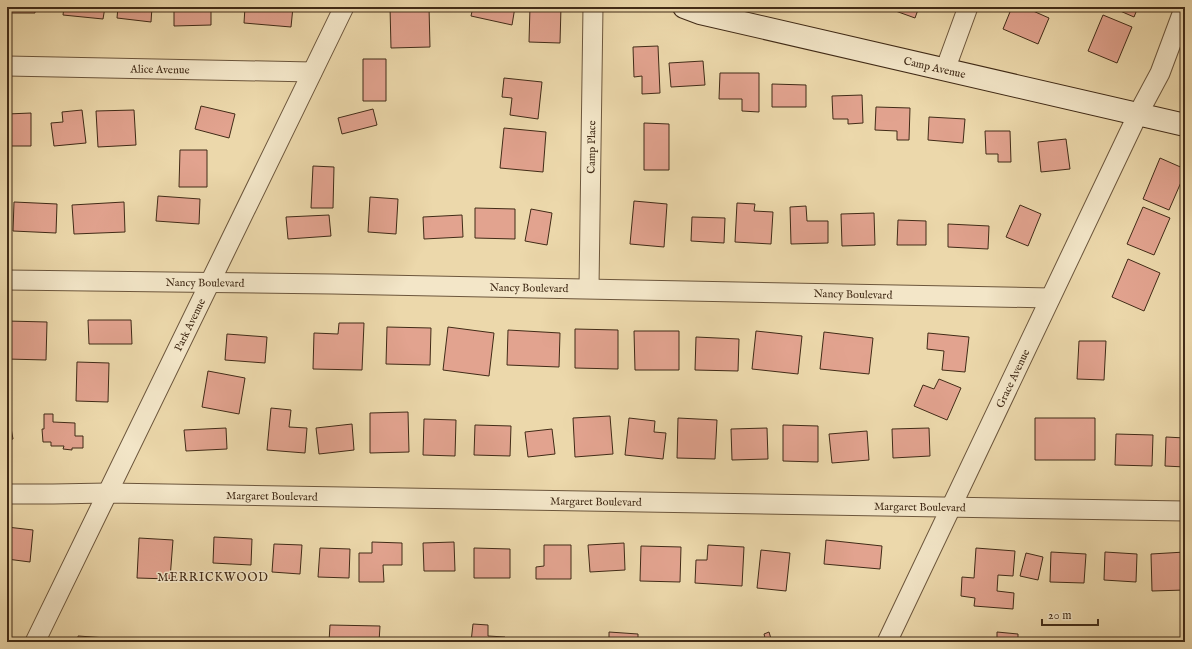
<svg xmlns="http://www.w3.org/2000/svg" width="1192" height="649" font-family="'IM FELL English',serif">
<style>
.building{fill:#e2a38f;stroke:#412b17}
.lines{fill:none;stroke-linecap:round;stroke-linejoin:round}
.street-casing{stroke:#6c563c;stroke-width:21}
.secondary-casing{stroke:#412b17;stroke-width:24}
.street{stroke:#f3e6c8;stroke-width:19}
.secondary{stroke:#f3e6c8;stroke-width:22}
.labels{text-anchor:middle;stroke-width:3;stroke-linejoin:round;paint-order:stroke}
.street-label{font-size:11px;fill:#412b17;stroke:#f3e6c8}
.neighbourhood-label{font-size:12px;letter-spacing:1px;fill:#412b17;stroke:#f3e6c8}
</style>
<rect width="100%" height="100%" fill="#ecd8ab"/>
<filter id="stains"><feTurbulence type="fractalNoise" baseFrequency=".005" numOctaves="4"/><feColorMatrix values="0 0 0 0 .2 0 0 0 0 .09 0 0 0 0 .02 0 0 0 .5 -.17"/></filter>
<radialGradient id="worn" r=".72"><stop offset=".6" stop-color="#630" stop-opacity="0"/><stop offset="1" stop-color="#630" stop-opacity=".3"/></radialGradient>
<!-- building -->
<path class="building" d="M7 7H35V13H7Z
M64 7H105L103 19 63 15Z
M118 7H152L151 22 117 18Z
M174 7H211V25L174 26Z
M245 7H293L291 27 244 23Z
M390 7H429L430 47 391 48Z
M473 7H515L512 25 471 16Z
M530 7H561L560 43 529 42Z
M891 7H919L915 18 890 9Z
M1012 7H1024L1049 18 1038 44 1003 29Z
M1111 7H1138L1134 17Z
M1103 15 1132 27 1117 63 1088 51Z
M658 46 660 93 642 94V76L634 77 633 47Z
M363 59H386V101H363Z
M703 61 705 85 671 87 669 63Z
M720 73H759V112L742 111V99H719Z
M504 78 542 82 538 119 510 115 512 98 502 97Z
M772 84 806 85V107H772Z
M862 95 863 123 848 124V119H833L832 96Z
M201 106 235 114 229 138 195 129Z
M876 107 910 108 909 140H897V131L875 130Z
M373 109 377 125 342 134 338 118Z
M82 110 86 143 54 146 51 123 63 122 62 112Z
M134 110 136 145 98 147 96 111Z
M31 113V146H7V114Z
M929 117 965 119 963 143 928 140Z
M644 123 669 124V170H644Z
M504 128 546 132 543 172 500 168Z
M985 131H1010L1011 162H998V154H986Z
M1066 139 1070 169 1041 172 1038 142Z
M180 150H207V187H179Z
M1160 158 1185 169V173L1169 210 1143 199Z
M313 166 334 167 333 208H311Z
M158 196 200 199 199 224 156 221Z
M370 197 398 199 396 234 368 232Z
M634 201 667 204 664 247 630 244Z
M14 202 57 204 56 233 13 231Z
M124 202 125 232 74 234 72 205Z
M737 203 755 204 754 211 773 212 771 244 735 242Z
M1020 205 1041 214 1028 246 1006 237Z
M806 206 807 221H828V243L791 244 790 207Z
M1143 207 1170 218 1154 255 1127 244Z
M475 208 515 209V239L475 238Z
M531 209 552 213 547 245 525 241Z
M874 213 875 245 842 246 841 214Z
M329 215 331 236 288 239 286 217Z
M462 215 463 237 424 239 423 217Z
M692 217 725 218 724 243 691 241Z
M898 220 926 221V245H897Z
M948 224 989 226 988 249 948 247Z
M1128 259 1160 273 1144 311 1112 297Z
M88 320H131L132 344H89Z
M7 321 47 322 46 360 7 359Z
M339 323H364L362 370 313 369 314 333 338 334Z
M387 327 431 328 430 365 386 364Z
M448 327 494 333 489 376 443 370Z
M575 329 618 330V369L575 368Z
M508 330 560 333 559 367 507 365Z
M634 331H679V370H635Z
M756 331 802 336 798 374 752 369Z
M824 332 873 338 869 374 820 369Z
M928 333 969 337 965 372 942 370 944 351 927 349Z
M227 334 267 337 265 363 225 360Z
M696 337 739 339 738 371 695 370Z
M1079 341H1106L1104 380 1077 379Z
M77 362 109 363 108 402 76 401Z
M208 371 245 378 239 414 202 407Z
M939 379 961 388 947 420 914 406 923 385 934 389Z
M7 406 13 439 7 440Z
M271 408 291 410 289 427 307 428 305 453 267 450Z
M408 412 409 452 370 453V413Z
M44 414H53V422L75 423V436H83V448H72V450L63 449 64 446H51V442H43L42 429H44Z
M610 416 613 454 575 457 573 418Z
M629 418 655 421 654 432 666 433 663 459 625 455Z
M678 418 717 420 715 459 677 458Z
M1035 418H1095V460H1035Z
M424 419 456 420 455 456 423 455Z
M352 424 354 450 319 454 316 428Z
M475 425 511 426 510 456 474 455Z
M783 425 818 426V462L783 461Z
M226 428 227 449 186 451 184 430Z
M767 428 768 459 732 460 731 429Z
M929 428 930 456 893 458 892 429Z
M552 429 555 454 528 457 525 432Z
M867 431 869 460 832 463 829 434Z
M1116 434 1153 435 1152 466 1115 465Z
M1166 437 1185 438V467L1165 466Z
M7 527 33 530 30 562 7 559Z
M214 537 252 539 251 565 213 563Z
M139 538 173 540 170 579 137 578Z
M826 540 882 546 880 569 824 564Z
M372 542 402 543V565H383L384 582H359V553H372Z
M454 542 455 571H424L423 543Z
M624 543 625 570 590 572 588 545Z
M274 544 302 545 300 574 272 572Z
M544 545H571V579H536V567L544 566Z
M708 545 744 547 742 586 695 583 696 560H707Z
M641 546 681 547 680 582 640 581Z
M320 548 350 549 349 578 318 577Z
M474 548 510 549V578H474Z
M976 548 1015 551 1013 576 998 575 997 591 1014 593 1013 609 974 606 975 598 961 596 962 577 974 578Z
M761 550 790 553 786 591 757 588Z
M1051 552 1086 554 1084 583 1050 582Z
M1105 552 1137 554 1136 582 1104 580Z
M1185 552V590L1152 591 1151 554Z
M1026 553 1043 557 1038 580 1020 576Z
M473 624 488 625V636L505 637V642H471Z
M330 625 380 626 379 642H329Z
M609 632 638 634V642H609Z
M769 632 772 642H764H766L764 634Z
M997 632 1018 634V640L1045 642H997Z
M78 636 121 639 120 642H78Z"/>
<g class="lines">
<defs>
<g id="street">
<path id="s1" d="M7 66 312 72"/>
<path d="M945 70 968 7"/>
<path id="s2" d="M7 280C115 282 224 282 332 284 572 288 811 293 1050 298"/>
<path id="s3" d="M589 288 593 7"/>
<path id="s4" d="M7 494H53L108 493 1185 511"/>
<path id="s5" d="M35 642 344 7"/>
<path id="s6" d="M887 642 1138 114 1160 73 1182 14 1185 9"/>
</g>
<g id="secondary">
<path id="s7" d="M684 7 700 13 1185 125"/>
</g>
</defs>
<!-- street casing -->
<use href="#street" class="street-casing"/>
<!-- secondary casing -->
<use href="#secondary" class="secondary-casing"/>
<!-- street -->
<use href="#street" class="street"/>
<!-- secondary -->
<use href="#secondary" class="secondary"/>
</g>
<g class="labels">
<!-- street labels -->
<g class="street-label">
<text dy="4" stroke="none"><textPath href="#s7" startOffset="258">Camp Avenue</textPath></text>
<text dy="4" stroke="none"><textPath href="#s1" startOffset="153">Alice Avenue</textPath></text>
<text dy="4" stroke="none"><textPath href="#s3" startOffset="141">Camp Place</textPath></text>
<text dy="4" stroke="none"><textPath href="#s2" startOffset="198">Nancy Boulevard</textPath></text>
<text dy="4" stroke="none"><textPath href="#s2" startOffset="522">Nancy Boulevard</textPath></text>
<text dy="4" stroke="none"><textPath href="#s2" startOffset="846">Nancy Boulevard</textPath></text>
<text dy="4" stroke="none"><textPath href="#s5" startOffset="353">Park Avenue</textPath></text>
<text dy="4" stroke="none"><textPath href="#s6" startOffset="292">Grace Avenue</textPath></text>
<text dy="4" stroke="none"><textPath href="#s4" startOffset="265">Margaret Boulevard</textPath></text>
<text dy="4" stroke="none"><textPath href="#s4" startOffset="589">Margaret Boulevard</textPath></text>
<text dy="4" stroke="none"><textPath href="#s4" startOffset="913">Margaret Boulevard</textPath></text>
</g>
<!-- neighbourhood labels -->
<g class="neighbourhood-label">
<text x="213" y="581">MERRICKWOOD</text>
</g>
</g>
<!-- margin -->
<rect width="1192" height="649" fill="none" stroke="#ecd8ab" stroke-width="24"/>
<rect x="8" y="8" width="1176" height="633" fill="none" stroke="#412b17" stroke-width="2"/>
<rect x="12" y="12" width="1168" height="625" fill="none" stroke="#412b17"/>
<!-- scale -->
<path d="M1042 619v6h56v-6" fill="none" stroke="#412b17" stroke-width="2"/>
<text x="1048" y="619" font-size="12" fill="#412b17" stroke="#f3e6c8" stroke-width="3" paint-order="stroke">20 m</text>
<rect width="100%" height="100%" filter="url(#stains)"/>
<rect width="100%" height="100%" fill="url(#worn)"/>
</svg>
